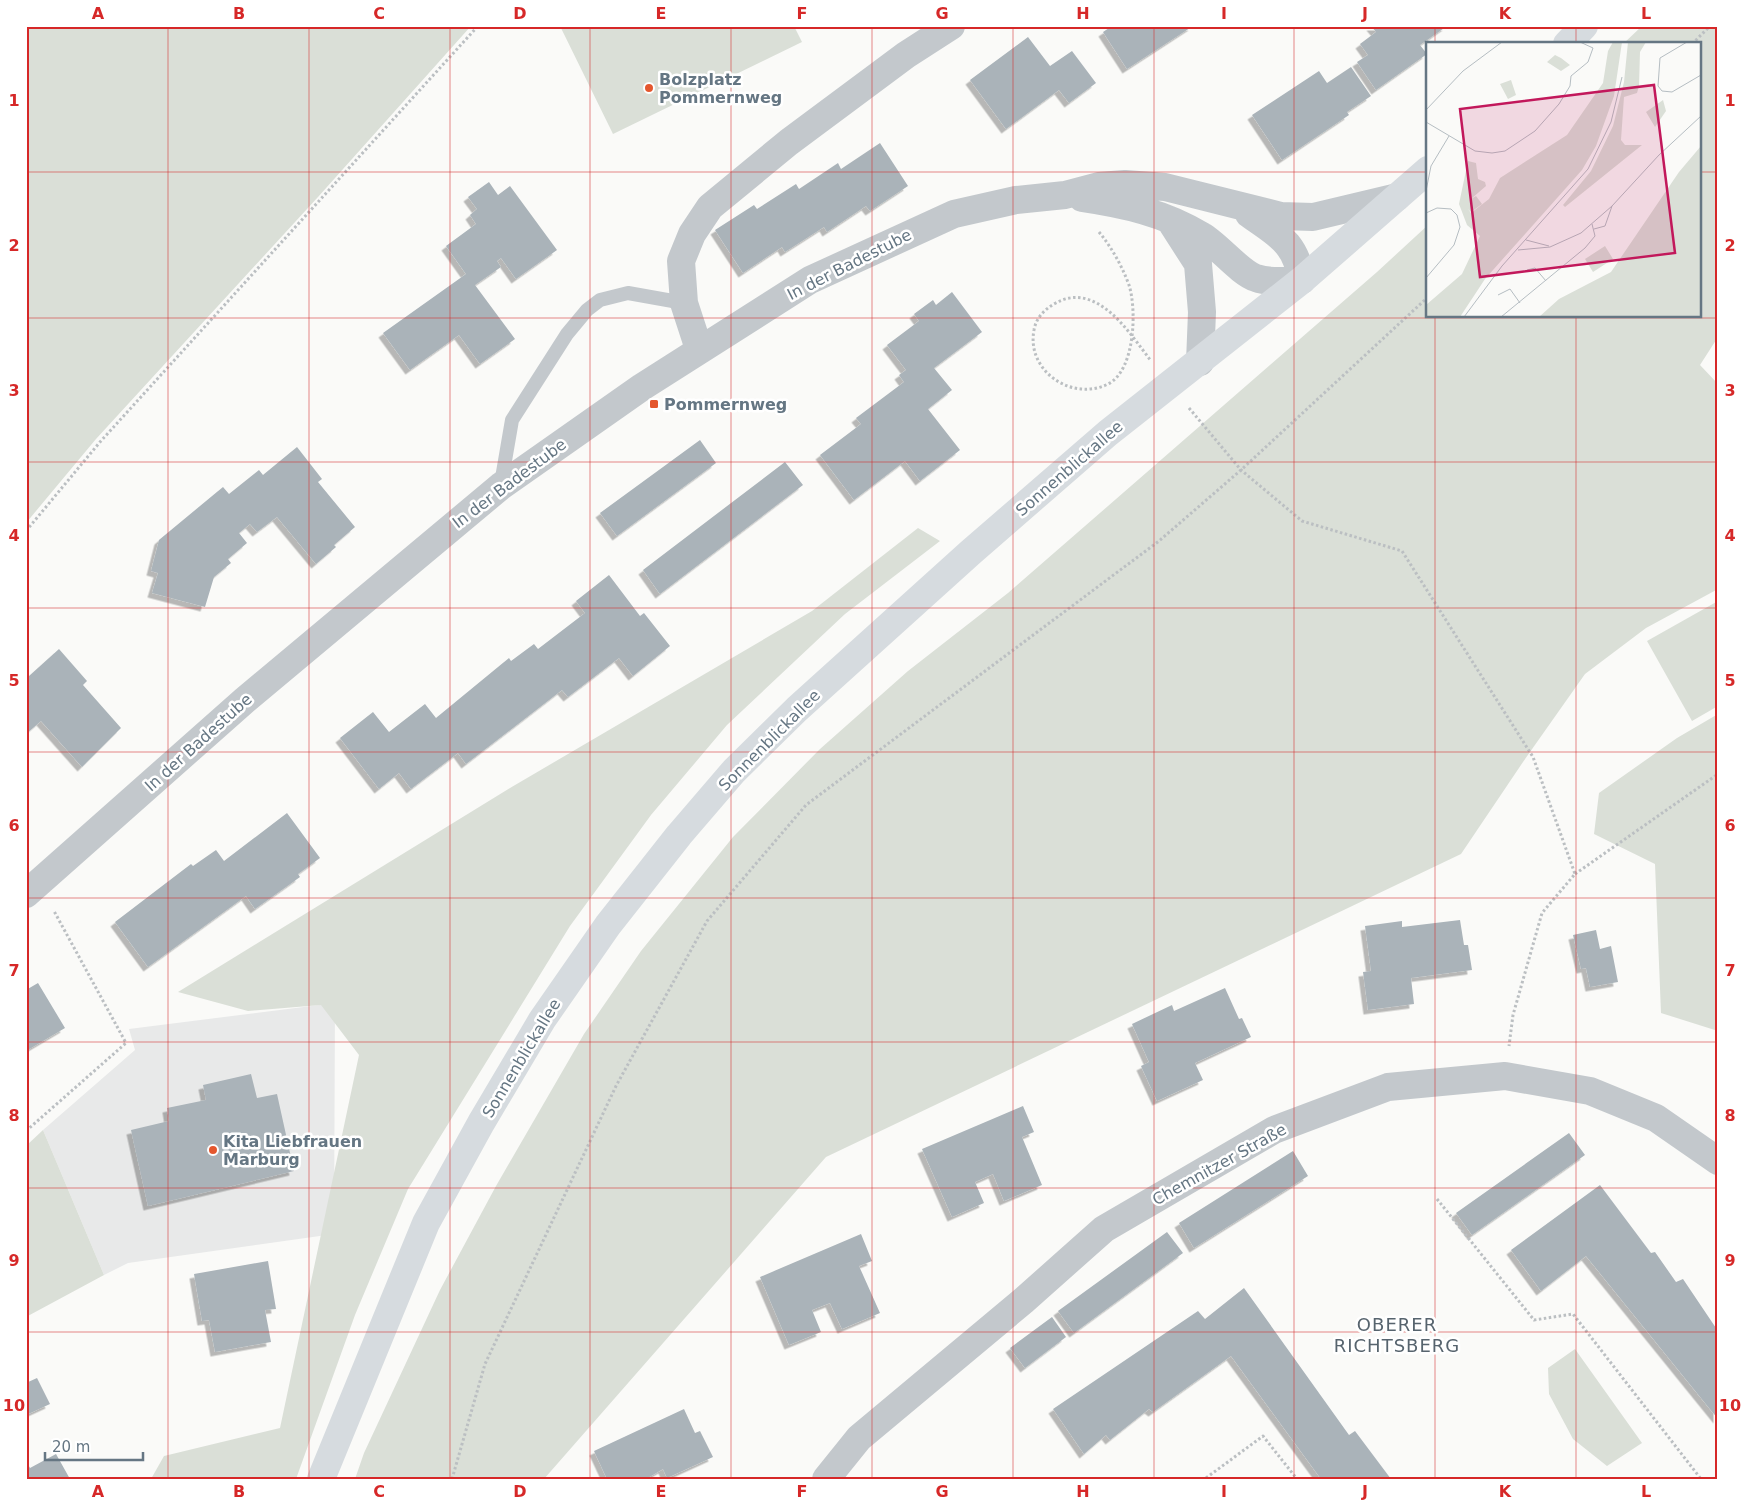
<svg xmlns="http://www.w3.org/2000/svg" width="1744" height="1505" font-family="'DejaVu Sans',sans-serif">
<style>
.built{fill:#e8e9e9}
.green{fill:#dadfd7}
.building{fill:#aab3b9;filter:url(#shadow)}
.lines{fill:none;stroke-linecap:round;stroke-linejoin:round}
.path{stroke:#bbbfc2;stroke-width:3;stroke-dasharray:2.5 2.5;stroke-linecap:butt}
.service{stroke:#c3c8cc;stroke-width:14}
.minor{stroke:#c3c8cc;stroke-width:28}
.secondary{stroke:#d6dbdf;stroke-width:28}
.grid{fill:none;stroke:#d62828;stroke-width:1;stroke-opacity:0.55}
.poi-dot{fill:#e4572e;stroke:#fff;stroke-width:2}
.labels{text-anchor:middle;stroke-width:5;stroke-linejoin:round;paint-order:stroke}
.poi-label{font-size:16px;font-weight:bold;fill:#657683;stroke:#fff;text-anchor:start}
.street-label{font-size:16px;fill:#657683;stroke:#fff}
.neighbourhood-label{font-size:18px;letter-spacing:1px;fill:#57646e;stroke:#fff}
.inset-road{fill:none;stroke:#b5bdc2;stroke-width:1}
.view{fill:#c2185b;fill-opacity:0.15;stroke:#c2185b;stroke-width:2.5}
.inset-edge{fill:none;stroke:#657683;stroke-width:2.5}
.neatline{fill:none;stroke:#d62828;stroke-width:2}
.grid-label{font-size:16px;text-anchor:middle;font-weight:bold;fill:#d62828}
</style>
<defs>
<filter id="shadow"><feDropShadow dx="-4.5" dy="4.5" stdDeviation="0" flood-color="#0004"/></filter>
</defs>
<rect width="100%" height="100%" fill="#fafaf8"/>
<!-- built -->
<path class="built" d="M335 1003 334 1234 128 1263 104 1275 43 1130 135 1050 129 1029Z"/>
<!-- green -->
<path class="green" d="M26 26H471L318 197 96 439 26 523Z
M560 26H794L802 42 613 134Z
M1642 26H1718V337L1700 365 1718 384V589L1646 628 1585 674 1523 762 1461 854 826 1157 544 1479H355L364 1453 440 1290 496 1186 584 1034 641 951 733 837 820 749 908 671 1008 593 1377 272 1428 225V316H1700V44H1623Z
M918 528 940 541 845 614 727 725 651 815 570 926 408 1189 355 1315 296 1479H151L164 1456 280 1428 359 1055 321 1005 248 1011 178 992 510 788 812 611Z
M1718 601V706L1692 721 1647 641Z
M1718 714V1031L1661 1013 1655 864 1594 834 1599 793 1677 738Z
M43 1130 104 1275 26 1317V1146Z
M1575 1349 1642 1443 1607 1466 1573 1439 1549 1394 1548 1368Z"/>
<!-- building -->
<path class="building" d="M1112 26H1193L1127 69 1103 32Z
M1371 26H1447L1420 45 1427 54 1376 90 1357 62 1368 55 1360 44 1376 32Z
M1028 37 1050 66 1072 51 1096 83 1069 103 1059 90 1006 129 970 80Z
M1351 67 1371 96 1347 112 1349 115 1282 160 1252 115 1319 71 1327 83Z
M880 143 908 186 870 211 866 206 827 232 824 227 785 252 782 247 743 273 715 230 754 205 757 209 796 184 799 189 838 163 841 169Z
M489 182 498 195 510 186 557 250 516 279 501 258 497 261 501 267 475 285 515 339 480 364 459 335 410 370 383 333 466 274 446 246 476 224 470 215 477 209 468 197Z
M952 292 982 332 934 368 952 390 928 409 960 450 920 481 905 461 854 500 820 455 861 424 856 418 904 382 899 375 906 370 887 345 919 321 914 314 933 300 936 305Z
M700 440 716 463 617 536 600 513Z
M297 447 322 479 318 482 355 527 334 545 336 547 316 564 277 517 257 532 250 524 239 533 247 543 228 559 231 563 214 577 205 607 152 593 158 573 151 571 159 540 223 487 229 494 259 470 263 475Z
M785 462 803 485 660 594 643 570Z
M609 575 640 616 644 613 670 646 633 676 619 658 568 697 562 690 466 764 458 753 411 789 399 773 379 789 340 738 373 712 389 732 425 704 436 718 509 658 511 661 534 644 538 649 585 613 576 601Z
M59 649 87 681 83 685 121 728 82 767 41 721 26 734V675L28 677Z
M287 813 320 858 298 874 300 877 255 909 246 896 148 967 115 922 191 864 193 866 216 850 224 861Z
M1460 920 1464 945H1468L1472 970 1411 978 1414 1004 1368 1010 1363 972 1371 971 1365 926 1402 921V927Z
M1596 930 1600 949 1611 946 1618 982 1590 987 1586 968 1581 969 1573 935Z
M38 983 65 1028 26 1051V990Z
M1225 988 1239 1019 1242 1018 1251 1037 1195 1063 1203 1080 1157 1101 1141 1066 1149 1062 1132 1024 1172 1005 1174 1011Z
M251 1074 257 1098 277 1094 294 1171 148 1206 131 1130 169 1121 167 1108 206 1100 203 1085Z
M1023 1106 1034 1132 1022 1137 1042 1185 1004 1201 993 1174 975 1182 984 1203 952 1217 922 1149Z
M1569 1133 1585 1155 1472 1235 1456 1213Z
M1293 1151 1308 1176 1194 1248 1179 1223Z
M1600 1185 1651 1253 1655 1252 1676 1282 1683 1279 1718 1331V1419L1586 1256 1541 1291 1511 1250Z
M1167 1232 1183 1253 1074 1333 1058 1311Z
M861 1234 872 1261 859 1266 880 1313 842 1329 830 1303 812 1310 821 1332 789 1345 760 1277Z
M268 1261 276 1309 265 1310 271 1342 215 1352 209 1320 202 1321 194 1274Z
M1244 1288 1349 1435 1355 1431 1391 1479H1321L1231 1356 1153 1412 1149 1409 1110 1440 1106 1435 1084 1454 1053 1409 1198 1311 1205 1319Z
M1052 1317 1066 1337 1025 1368 1010 1348Z
M37 1378 50 1404 26 1415V1383Z
M684 1409 695 1433 700 1431 713 1457 667 1478 663 1469 646 1479H607L594 1451Z
M56 1454 70 1479H26V1461L30 1468Z"/>
<g class="lines">
<!-- path -->
<path class="path" d="M1692 44 1710 26
M1099 232C1112 248 1122 266 1129 285 1137 310 1135 371 1108 384 1072 402 1026 371 1034 330 1036 318 1044 310 1054 304 1096 279 1129 332 1151 361
M1189 408 1241 470 1302 521 1402 551 1533 757 1575 874 1542 913 1513 1015 1509 1046
M26 531 100 442 478 26
M1575 874 1718 774
M26 1131 126 1043 54 911
M1437 1199 1534 1320 1573 1314 1701 1479
M1206 1478 1263 1436 1297 1479
M452 1479 485 1364 616 1086 707 921 806 805 1159 541 1241 470 1428 297
M1712 1479 1718 1478"/>
<!-- service -->
<path class="service" d="M501 484 512 420 567 334 587 310 600 300 628 293 684 303"/>
<!-- minor -->
<path class="minor" d="M1082 198C1123 204 1165 213 1202 236 1218 245 1240 273 1256 278 1270 283 1287 281 1302 280 1295 241 1278 235 1249 214
M1171 222 1198 264 1202 312 1200 362
M699 349 684 303 681 261 692 234 710 207 789 142 906 55 951 26
M26 894 245 700 501 486 642 387 810 280 954 214 1016 200 1065 195 1099 186 1125 184 1165 187 1281 216 1313 217 1397 197
M826 1479 859 1438 1023 1301 1104 1229 1274 1130 1388 1087 1505 1076 1590 1091 1656 1118 1718 1161"/>
<!-- secondary -->
<path class="secondary" d="M1567 44 1584 26
M321 1479 426 1223 481 1123 542 1020 608 925 679 835 734 771 797 709 971 552 1108 433 1302 280 1428 170"/>
</g>
<!-- grid -->
<path class="grid" d="M168 26V1479M309 26V1479M450 26V1479M590 26V1479M731 26V1479M872 26V1479M1013 26V1479M1154 26V1479M1294 26V1479M1435 26V44M1576 26V44M26 172H1428M1700 172H1718M1435 316V1479M1576 316V1479M26 318H1718M26 462H1718M26 608H1718M26 752H1718M26 898H1718M26 1042H1718M26 1188H1718M26 1332H1718"/>
<!-- markers -->
<g class="poi-dot">
<circle cx="649" cy="88" r="5"/>
<rect x="649" y="399" width="10" height="10" rx="2.5"/>
<circle cx="213" cy="1150" r="5"/>
</g>
<g class="labels">
<!-- poi labels -->
<g class="poi-label">
<text x="659" y="85">Bolzplatz<tspan x="659" dy="18">Pommernweg</tspan></text>
<text x="664" y="410">Pommernweg</text>
<text x="223" y="1147">Kita Liebfrauen<tspan x="223" dy="18">Marburg</tspan></text>
</g>
<!-- street labels -->
<g class="street-label">
<text transform="translate(849 264) rotate(-27)" y="6">In der Badestube</text>
<text transform="translate(1069 468) rotate(-41)" y="6">Sonnenblickallee</text>
<text transform="translate(509 483) rotate(-37)" y="6">In der Badestube</text>
<text transform="translate(769 740) rotate(-45)" y="6">Sonnenblickallee</text>
<text transform="translate(198 742) rotate(-42)" y="6">In der Badestube</text>
<text transform="translate(521 1058) rotate(-59)" y="6">Sonnenblickallee</text>
<text transform="translate(1219 1164) rotate(-29)" y="6">Chemnitzer Straße</text>
</g>
<!-- neighbourhood labels -->
<g class="neighbourhood-label">
<text x="1397" y="1331">OBERER<tspan x="1397" dy="21">RICHTSBERG</tspan></text>
</g>
</g>
<!-- overview -->
<g transform="translate(1426 42)">
<rect width="275" height="275" fill="#fafaf8"/>
<path d="M187 0H196L188 54 170 104 156 128 59 237 34 275H0V263L36 232 54 194 41 183 33 162 42 119 50 121 52 137 59 140 60 144 45 157 50 154 56 162 45 170 42 167 45 171 63 157 74 136 141 93 177 41 182 9ZM202 0H220L214 10 213 44 211 51 198 55 195 98 199 103H216L139 165 137 163 165 129 187 84 198 40ZM129 13 135 16 144 23 135 29 121 20ZM85 38 90 53 82 57 74 42ZM237 58 240 69 229 85 220 70ZM275 104V275H113L133 257 185 230 253 130ZM179 204 187 217 167 230 159 217Z" fill="#dadfd7"/>
<path class="inset-road" d="M261 0 234 16 232 44 236 49 246 50 275 33M0 68 37 29 76 0M0 80 49 109 66 111 79 109 109 89 133 62 144 44 145 34 162 20 167 6 154 0M0 149 5 124 23 94M0 171 11 166 25 167 31 173 34 185 28 203 0 236M168 187 179 184 186 164M100 198 123 204M92 208 124 205 155 191 186 164 233 113 275 74M101 228 109 226 120 239M72 253 84 247 94 261M38 275 76 224 162 127 185 80 196 35M75 275 159 206 169 194 166 182"/>
<path class="view" d="M228 43 249 211 54 235 34 67Z"/>
<rect width="275" height="275" class="inset-edge"/>
</g>
<!-- border -->
<rect width="1744" height="1505" fill="none" stroke="#ffffff" stroke-width="55"/>
<!-- scale -->
<path d="M45 1452v8h98v-8" fill="none" stroke="#657683" stroke-width="2.5"/>
<text x="52" y="1452" font-size="15" fill="#657683" stroke="#ffffff" stroke-width="4" paint-order="stroke">20 m</text>
<rect x="28" y="28" width="1688" height="1450" class="neatline"/>
<g class="grid-label">
<text x="98" y="19">A</text>
<text x="239" y="19">B</text>
<text x="379" y="19">C</text>
<text x="520" y="19">D</text>
<text x="661" y="19">E</text>
<text x="802" y="19">F</text>
<text x="942" y="19">G</text>
<text x="1083" y="19">H</text>
<text x="1224" y="19">I</text>
<text x="1365" y="19">J</text>
<text x="1505" y="19">K</text>
<text x="1646" y="19">L</text>
<text x="14" y="106">1</text>
<text x="1730" y="106">1</text>
<text x="14" y="251">2</text>
<text x="1730" y="251">2</text>
<text x="14" y="396">3</text>
<text x="1730" y="396">3</text>
<text x="14" y="541">4</text>
<text x="1730" y="541">4</text>
<text x="14" y="686">5</text>
<text x="1730" y="686">5</text>
<text x="14" y="831">6</text>
<text x="1730" y="831">6</text>
<text x="14" y="976">7</text>
<text x="1730" y="976">7</text>
<text x="14" y="1121">8</text>
<text x="1730" y="1121">8</text>
<text x="14" y="1266">9</text>
<text x="1730" y="1266">9</text>
<text x="14" y="1411">10</text>
<text x="1730" y="1411">10</text>
<text x="98" y="1497">A</text>
<text x="239" y="1497">B</text>
<text x="379" y="1497">C</text>
<text x="520" y="1497">D</text>
<text x="661" y="1497">E</text>
<text x="802" y="1497">F</text>
<text x="942" y="1497">G</text>
<text x="1083" y="1497">H</text>
<text x="1224" y="1497">I</text>
<text x="1365" y="1497">J</text>
<text x="1505" y="1497">K</text>
<text x="1646" y="1497">L</text>
</g>
</svg>
